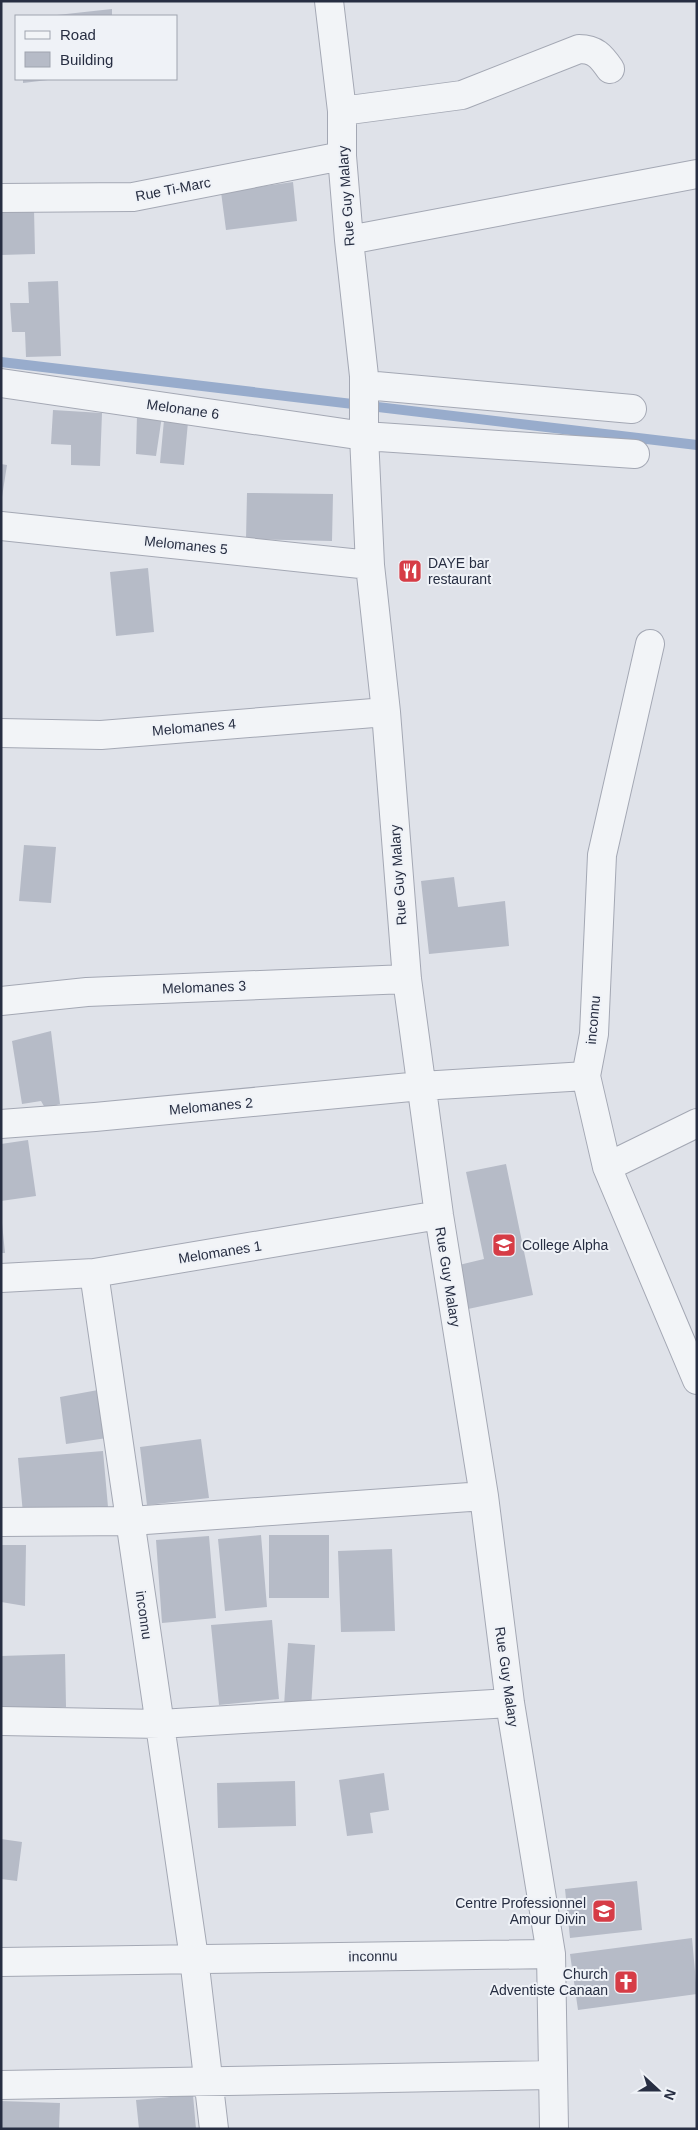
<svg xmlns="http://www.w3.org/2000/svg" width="698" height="2130" font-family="Arial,sans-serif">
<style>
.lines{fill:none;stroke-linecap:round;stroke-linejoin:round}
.stream{stroke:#98accc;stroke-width:10}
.building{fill:#b6bbc7}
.minor-casing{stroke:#a4a8b4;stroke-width:30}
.minor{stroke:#f2f4f7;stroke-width:28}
.labels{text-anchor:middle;stroke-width:4;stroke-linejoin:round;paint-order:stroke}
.street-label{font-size:14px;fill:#272e42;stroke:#eff2f7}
.poi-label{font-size:14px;fill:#272e42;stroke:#eff2f7;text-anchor:start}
</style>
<rect width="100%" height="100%" fill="#dfe2e9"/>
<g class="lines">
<path class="stream" d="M1 362 697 445"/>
</g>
<path class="building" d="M112 9V16H57V15Z
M23 79H48V80L23 83Z
M293 182 297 221 226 230 221 192Z
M1 209H34L35 254 1 255Z
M58 281 61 356 26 357 25 332H12L10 303H29L28 282Z
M53 410 102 413 100 466 71 465V445L51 444Z
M137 415 162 416 156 456 136 454Z
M164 420 188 422 184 465 160 463Z
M1 464 7 465 2 497H1Z
M247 493 333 494 332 541 246 539Z
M148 568 154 632 116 636 110 572Z
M24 845 56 847 51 903 19 901Z
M454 877 458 907 505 901 509 946 429 954 421 881Z
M51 1031 60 1104 45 1108 41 1101 22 1104 12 1041Z
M28 1140 36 1196 1 1201V1144Z
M506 1164 533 1295 468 1309 459 1265 484 1259 466 1172Z
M1 1213 5 1253H1Z
M98 1390 107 1438 66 1444 60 1397Z
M201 1439 209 1498 147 1505 140 1447Z
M103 1451 108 1507 23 1514 18 1458Z
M261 1535 267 1607 225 1611 218 1539Z
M269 1535H329V1598H269Z
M209 1536 216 1618 162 1623 156 1540Z
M1 1545H26L25 1606 1 1602Z
M392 1549 395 1631 341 1632 338 1551Z
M272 1620 279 1699 219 1705 211 1625Z
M288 1643 315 1645 311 1708 284 1706Z
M65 1654 66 1707 1 1708V1656Z
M384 1773 389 1810 370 1813 373 1833 347 1836 339 1780Z
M295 1781 296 1826 218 1828 217 1783Z
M1 1839 22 1842 17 1881 1 1879Z
M637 1881 642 1930 570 1938 565 1889Z
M692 1938 697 1994 578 2010 570 1954Z
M193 2095 196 2129H139L136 2100Z
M1 2101 60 2103 59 2129H1Z"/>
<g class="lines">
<g class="minor-casing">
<path id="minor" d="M329 1 342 111V156L349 240 364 376V436L370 565 386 712 407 979 439 1215 484 1496 510 1703 551 1954 554 2129
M342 111 462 95 579 49C595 49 601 56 610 69
M1 198 133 197 342 156
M349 240 697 174
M1 383 364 436 635 454
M365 385 632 409
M1 526 370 565
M650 644 602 855 594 1034 586 1076 607 1167 697 1380
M1 733 101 735 386 712
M1 1001 87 992 407 979
M1 1124 95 1117 421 1086 586 1076
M607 1167 697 1123
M94 1273 194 1958 214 2129
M1 1278 94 1273 439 1215
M1 1522 131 1521 484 1496
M1 1721 160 1724 510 1703
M1 1962 551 1954
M1 2085 553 2075"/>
</g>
<use href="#minor" class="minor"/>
</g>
<defs>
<g id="restaurant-square" transform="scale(1.25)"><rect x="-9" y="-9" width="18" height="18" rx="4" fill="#d63c46" stroke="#eff2f7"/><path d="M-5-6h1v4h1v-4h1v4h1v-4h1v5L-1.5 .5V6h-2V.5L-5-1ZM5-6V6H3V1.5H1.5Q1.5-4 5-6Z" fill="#fff"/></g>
<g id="school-square" transform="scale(1.25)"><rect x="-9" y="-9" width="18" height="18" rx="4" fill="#d63c46" stroke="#eff2f7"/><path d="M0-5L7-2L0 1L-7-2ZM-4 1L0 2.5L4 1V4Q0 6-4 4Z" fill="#fff"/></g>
<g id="university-square" transform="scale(1.25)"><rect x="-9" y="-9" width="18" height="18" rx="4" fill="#d63c46" stroke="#eff2f7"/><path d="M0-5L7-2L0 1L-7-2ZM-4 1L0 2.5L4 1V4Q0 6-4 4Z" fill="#fff"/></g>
<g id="church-square" transform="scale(1.25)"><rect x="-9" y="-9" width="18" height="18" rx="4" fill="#d63c46" stroke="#eff2f7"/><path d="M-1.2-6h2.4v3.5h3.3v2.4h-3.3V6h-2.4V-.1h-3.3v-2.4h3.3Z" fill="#fff"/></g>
</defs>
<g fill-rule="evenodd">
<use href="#restaurant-square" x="410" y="571"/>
<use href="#school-square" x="504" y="1245"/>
<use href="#university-square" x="604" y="1911"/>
<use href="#church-square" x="626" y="1982"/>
</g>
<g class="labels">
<g class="street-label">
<text transform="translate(173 189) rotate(-11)" y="5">Rue Ti-Marc</text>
<text transform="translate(346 196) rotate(-94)" y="5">Rue Guy Malary</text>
<text transform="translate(183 409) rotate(8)" y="5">Melonane 6</text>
<text transform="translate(186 545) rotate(6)" y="5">Melomanes 5</text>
<text transform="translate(194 727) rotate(-5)" y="5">Melomanes 4</text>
<text transform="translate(398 875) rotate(-94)" y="5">Rue Guy Malary</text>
<text transform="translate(204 987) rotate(-2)" y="5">Melomanes 3</text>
<text transform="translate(593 1020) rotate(-85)" y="5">inconnu</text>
<text transform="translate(211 1106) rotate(-5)" y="5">Melomanes 2</text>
<text transform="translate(220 1252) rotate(-9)" y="5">Melomanes 1</text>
<text transform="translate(448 1277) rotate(81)" y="5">Rue Guy Malary</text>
<text transform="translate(144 1615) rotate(82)" y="5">inconnu</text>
<text transform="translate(507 1677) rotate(82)" y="5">Rue Guy Malary</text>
<text transform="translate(373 1956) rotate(-1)" y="5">inconnu</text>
</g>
<g class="poi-label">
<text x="428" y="568">DAYE bar<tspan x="428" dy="16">restaurant</tspan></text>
<text x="522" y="1250">College Alpha</text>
<text x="586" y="1908" text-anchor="end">Centre Professionnel<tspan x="586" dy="16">Amour Divin</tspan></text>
<text x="608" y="1979" text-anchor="end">Church<tspan x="608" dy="16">Adventiste Canaan</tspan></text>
</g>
</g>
<rect width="698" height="2130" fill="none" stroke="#272e42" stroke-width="5"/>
<rect x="15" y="15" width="162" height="65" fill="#eff2f7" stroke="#9fa4af"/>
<rect x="25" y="31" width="25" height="8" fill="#f2f4f7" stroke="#9fa4af"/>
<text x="60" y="40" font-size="15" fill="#272e42">Road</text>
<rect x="25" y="52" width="25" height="15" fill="#b6bbc7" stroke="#9fa4af"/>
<text x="60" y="65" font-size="15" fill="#272e42">Building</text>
<g transform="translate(658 2090) rotate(111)" stroke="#eff2f7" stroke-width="4" paint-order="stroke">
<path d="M0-4L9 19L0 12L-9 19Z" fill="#272e42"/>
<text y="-8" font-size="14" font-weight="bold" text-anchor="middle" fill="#272e42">N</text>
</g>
</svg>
